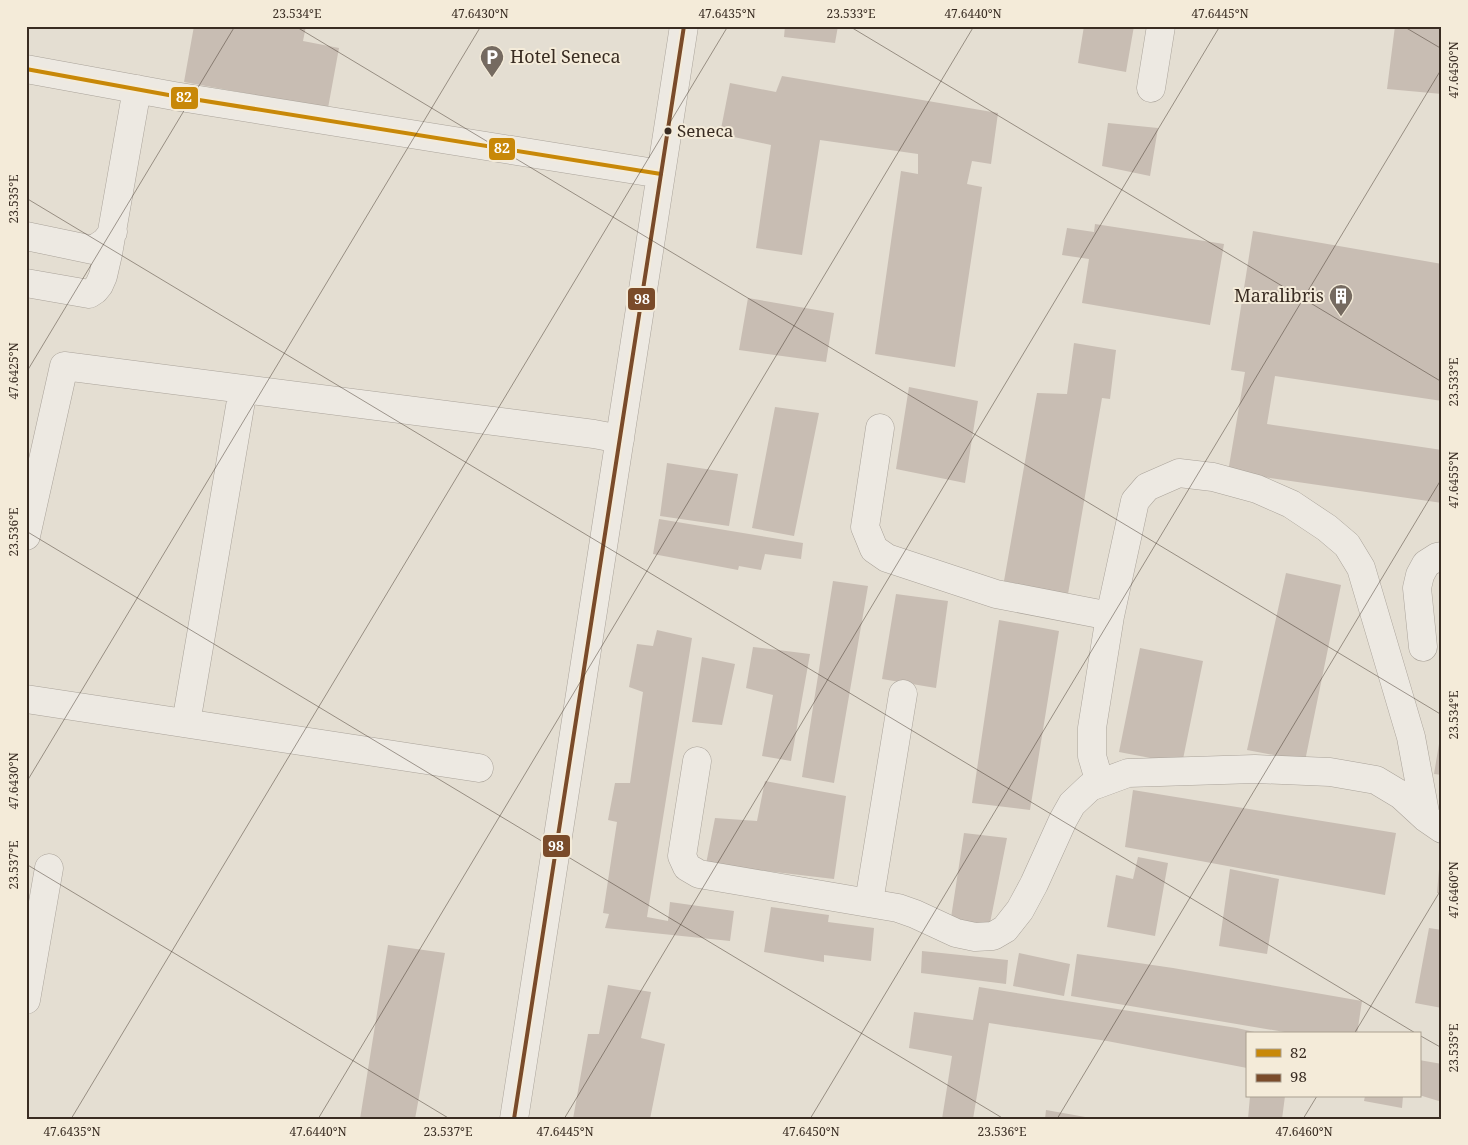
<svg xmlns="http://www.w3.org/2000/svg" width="1468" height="1145" font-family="'Noto Serif',serif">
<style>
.building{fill:#c8bdb3}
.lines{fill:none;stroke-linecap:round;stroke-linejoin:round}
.minor-casing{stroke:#aaa39a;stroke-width:29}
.minor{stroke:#ede9e2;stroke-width:28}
.bus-1-casing{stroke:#f4ebd9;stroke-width:8}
.bus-2-casing{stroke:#f4ebd9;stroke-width:8}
.bus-1{stroke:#c88808;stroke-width:4}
.bus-2{stroke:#7a4b2a;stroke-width:4}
.ticks{fill:none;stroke:#392c22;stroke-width:1;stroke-opacity:0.45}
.bus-dot{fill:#392c22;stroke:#f4ebd9;stroke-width:2}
.labels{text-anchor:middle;stroke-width:4;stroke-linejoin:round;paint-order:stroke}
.bus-label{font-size:17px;fill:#392c22;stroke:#f4ebd9;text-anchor:start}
.poi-label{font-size:18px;fill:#392c22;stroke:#f4ebd9;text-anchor:start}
.line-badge{stroke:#f4ebd9;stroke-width:2}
.badge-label{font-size:14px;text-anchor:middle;font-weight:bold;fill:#fff}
.neatline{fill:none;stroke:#392c22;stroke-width:2}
.ticks-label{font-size:12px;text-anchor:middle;fill:#392c22}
</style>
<rect width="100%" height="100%" fill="#e4ded2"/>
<path class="building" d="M194 26H306L303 41 339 48 328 108 184 82Z
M785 26H838L835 43 784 37Z
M1084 26H1134L1126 72 1078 63Z
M1395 26H1442V94L1387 89Z
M782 76 998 113 991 164 972 161 967 184 982 187 955 367 875 354 901 171 918 174V154L820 140 802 255 756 248 771 145 720 134 730 83 776 92Z
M1108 123 1158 128 1150 176 1102 166Z
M1095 224 1224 244 1210 325 1082 303 1089 259 1062 255 1067 228 1094 232Z
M1253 231 1442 264V401L1275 376 1267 424 1442 450V503L1228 472 1245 372 1231 370Z
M748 298 834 313 826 362 739 350Z
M1074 343 1116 350 1110 399 1102 398 1068 594 1004 581 1037 393 1067 394Z
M909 387 978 401 965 483 896 469Z
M775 407 819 413 794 536 752 528Z
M667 463 738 474 729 526 660 516Z
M659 519 803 543 801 559 765 554 761 570 739 566 738 570 653 554Z
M1286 573 1341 585 1305 761 1247 750Z
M833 581 868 586 834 783 802 777Z
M896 594 948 601 936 688 882 679Z
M999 620 1059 631 1030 810 972 803Z
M657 630 692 638 647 917 668 921 670 902 734 911 730 941 605 928 609 914 603 913 617 822 608 820 615 783H630L643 692 629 687 637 644 653 646Z
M753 647 810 654 791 761 762 756 773 695 746 688Z
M1140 648 1203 661 1182 764 1119 752Z
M702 657 735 664 722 725 692 722Z
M1441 732H1442V775L1434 774Z
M765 781 846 796 834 879 706 864 715 818 757 821Z
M1133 790 1396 833 1385 895 1125 847Z
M964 833 1007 838 989 928 950 924Z
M1138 857 1168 863 1155 936 1107 927 1116 875 1133 879Z
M1440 857H1442V893H1437Z
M1230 869 1279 879 1267 954 1219 946Z
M771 907 829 915 828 922 874 928 871 961 824 955V962L764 952Z
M1429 928 1442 930V1008L1415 1003Z
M388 945 445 953 415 1119H360Z
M922 951 1008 960 1006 984 921 973Z
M1019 953 1070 964 1064 996 1013 986Z
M1077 954 1173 968 1362 1001 1357 1034H1296L1071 996Z
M608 985 651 992 641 1038 665 1044 650 1119H573L588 1034H599Z
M979 987 1237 1028 1263 1034H1247V1068L1107 1041 989 1023 973 1119H942L952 1056 909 1048 914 1012 973 1020Z
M1419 1060 1442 1064V1102L1419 1095Z
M1250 1096H1285L1282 1119H1248Z
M1365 1096H1403L1402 1108 1364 1101Z
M1046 1110 1091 1118V1119H1045Z"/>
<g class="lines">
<g class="minor-casing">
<path id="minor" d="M26 69 174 96 661 174
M1151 88 1161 26
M26 236 93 250 105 242 113 232
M26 283 89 294 95 290 99 285 103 276 108 254 137 89
M880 428 865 527 874 549 887 558 996 594 1110 616
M26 536 64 366 594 434 620 439
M1423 647 1417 588 1420 575 1426 564 1437 557 1442 556
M26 699 479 768
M186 723 243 389
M697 761 682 856 687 867 699 874 898 908 915 914 956 933 975 937 993 936 1005 929 1020 910 1034 884 1063 820 1072 804 1090 787 1128 773 1255 769 1330 772 1376 780 1401 795 1426 818 1442 829
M1100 783 1092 756V728L1110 616 1135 501 1147 487 1179 473 1213 477 1257 489 1291 504 1327 528 1347 545 1361 568 1411 737 1426 818
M869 902 903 694
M26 1000 49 868
M514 1119 684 26"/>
</g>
<use href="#minor" class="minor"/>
<g class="bus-1-casing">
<path id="bus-1" d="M26 69 174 96 661 174"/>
</g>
<g class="bus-2-casing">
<path id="bus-2" d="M514 1119 684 26"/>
</g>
<use href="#bus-1" class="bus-1"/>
<use href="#bus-2" class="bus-2"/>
</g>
<path class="ticks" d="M295 26 1442 715M849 26 1442 382M1403 26 1442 49M26 198 1417 1034M26 373 235 26M26 531 1004 1119M26 783 481 26M26 864 450 1119M1354 1034 1442 888M1419 1035 1442 1048M71 1119 728 26M318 1119 974 26M564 1119 1220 26M810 1119 1442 68M1057 1119 1442 478M1303 1119 1317 1096"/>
<defs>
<g id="parking-pin" transform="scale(1.25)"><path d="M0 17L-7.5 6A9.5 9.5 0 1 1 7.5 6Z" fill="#756a60" stroke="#f4ebd9"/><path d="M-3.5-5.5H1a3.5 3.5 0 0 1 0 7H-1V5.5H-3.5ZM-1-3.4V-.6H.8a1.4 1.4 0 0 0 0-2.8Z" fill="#fff"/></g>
<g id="building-pin" transform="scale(1.25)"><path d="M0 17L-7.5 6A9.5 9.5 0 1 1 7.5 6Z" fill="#756a60" stroke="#f4ebd9"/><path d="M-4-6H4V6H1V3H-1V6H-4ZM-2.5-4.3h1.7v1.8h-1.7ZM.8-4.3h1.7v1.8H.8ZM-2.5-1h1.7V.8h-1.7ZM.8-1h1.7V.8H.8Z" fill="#fff"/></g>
</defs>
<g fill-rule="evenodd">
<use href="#parking-pin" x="492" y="57"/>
<use href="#building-pin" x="1341" y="296"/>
</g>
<circle class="bus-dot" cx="668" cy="131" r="4.5"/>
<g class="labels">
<g class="bus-label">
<text x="677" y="137">Seneca</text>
</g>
<g class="poi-label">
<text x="510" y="63">Hotel Seneca</text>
<text x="1324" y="302" text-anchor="end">Maralibris</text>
</g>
</g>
<g class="line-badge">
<rect x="170" y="86" width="29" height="24" rx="5" fill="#c88808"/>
<rect x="488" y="137" width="28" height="24" rx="5" fill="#c88808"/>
<rect x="627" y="287" width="29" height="24" rx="5" fill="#7a4b2a"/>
<rect x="542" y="834" width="29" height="24" rx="5" fill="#7a4b2a"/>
</g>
<g class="badge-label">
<text x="184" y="102">82</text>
<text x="502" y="153">82</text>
<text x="642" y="304">98</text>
<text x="556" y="851">98</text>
</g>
<rect width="1468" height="1145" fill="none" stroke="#f4ebd9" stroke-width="55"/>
<rect x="1246" y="1032" width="175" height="65" fill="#f4ebd9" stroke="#a99f90"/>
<rect x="1256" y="1049" width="25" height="8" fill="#c88808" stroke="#a99f90"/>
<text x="1290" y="1058" font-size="15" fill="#392c22">82</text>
<rect x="1256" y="1074" width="25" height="8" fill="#7a4b2a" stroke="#a99f90"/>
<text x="1290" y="1082" font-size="15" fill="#392c22">98</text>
<rect x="28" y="28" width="1412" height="1090" class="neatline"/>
<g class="ticks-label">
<text x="297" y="18">23.534°E</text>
<text x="480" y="18">47.6430°N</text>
<text x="727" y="18">47.6435°N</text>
<text x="851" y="18">23.533°E</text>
<text x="973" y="18">47.6440°N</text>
<text x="1220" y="18">47.6445°N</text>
<text transform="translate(1454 70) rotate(-90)" y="4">47.6450°N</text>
<text transform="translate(14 199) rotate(-90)" y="4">23.535°E</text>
<text transform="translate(14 371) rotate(-90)" y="4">47.6425°N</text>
<text transform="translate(1454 382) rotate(-90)" y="4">23.533°E</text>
<text transform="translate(1454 480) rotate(-90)" y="4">47.6455°N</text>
<text transform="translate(14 532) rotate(-90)" y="4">23.536°E</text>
<text transform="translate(1454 715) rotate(-90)" y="4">23.534°E</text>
<text transform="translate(14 781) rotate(-90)" y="4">47.6430°N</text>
<text transform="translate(14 865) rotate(-90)" y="4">23.537°E</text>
<text transform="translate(1454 890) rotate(-90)" y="4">47.6460°N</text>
<text transform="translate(1454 1048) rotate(-90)" y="4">23.535°E</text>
<text x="72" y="1136">47.6435°N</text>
<text x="318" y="1136">47.6440°N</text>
<text x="448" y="1136">23.537°E</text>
<text x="565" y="1136">47.6445°N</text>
<text x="811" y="1136">47.6450°N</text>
<text x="1002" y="1136">23.536°E</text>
<text x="1304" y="1136">47.6460°N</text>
</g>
</svg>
